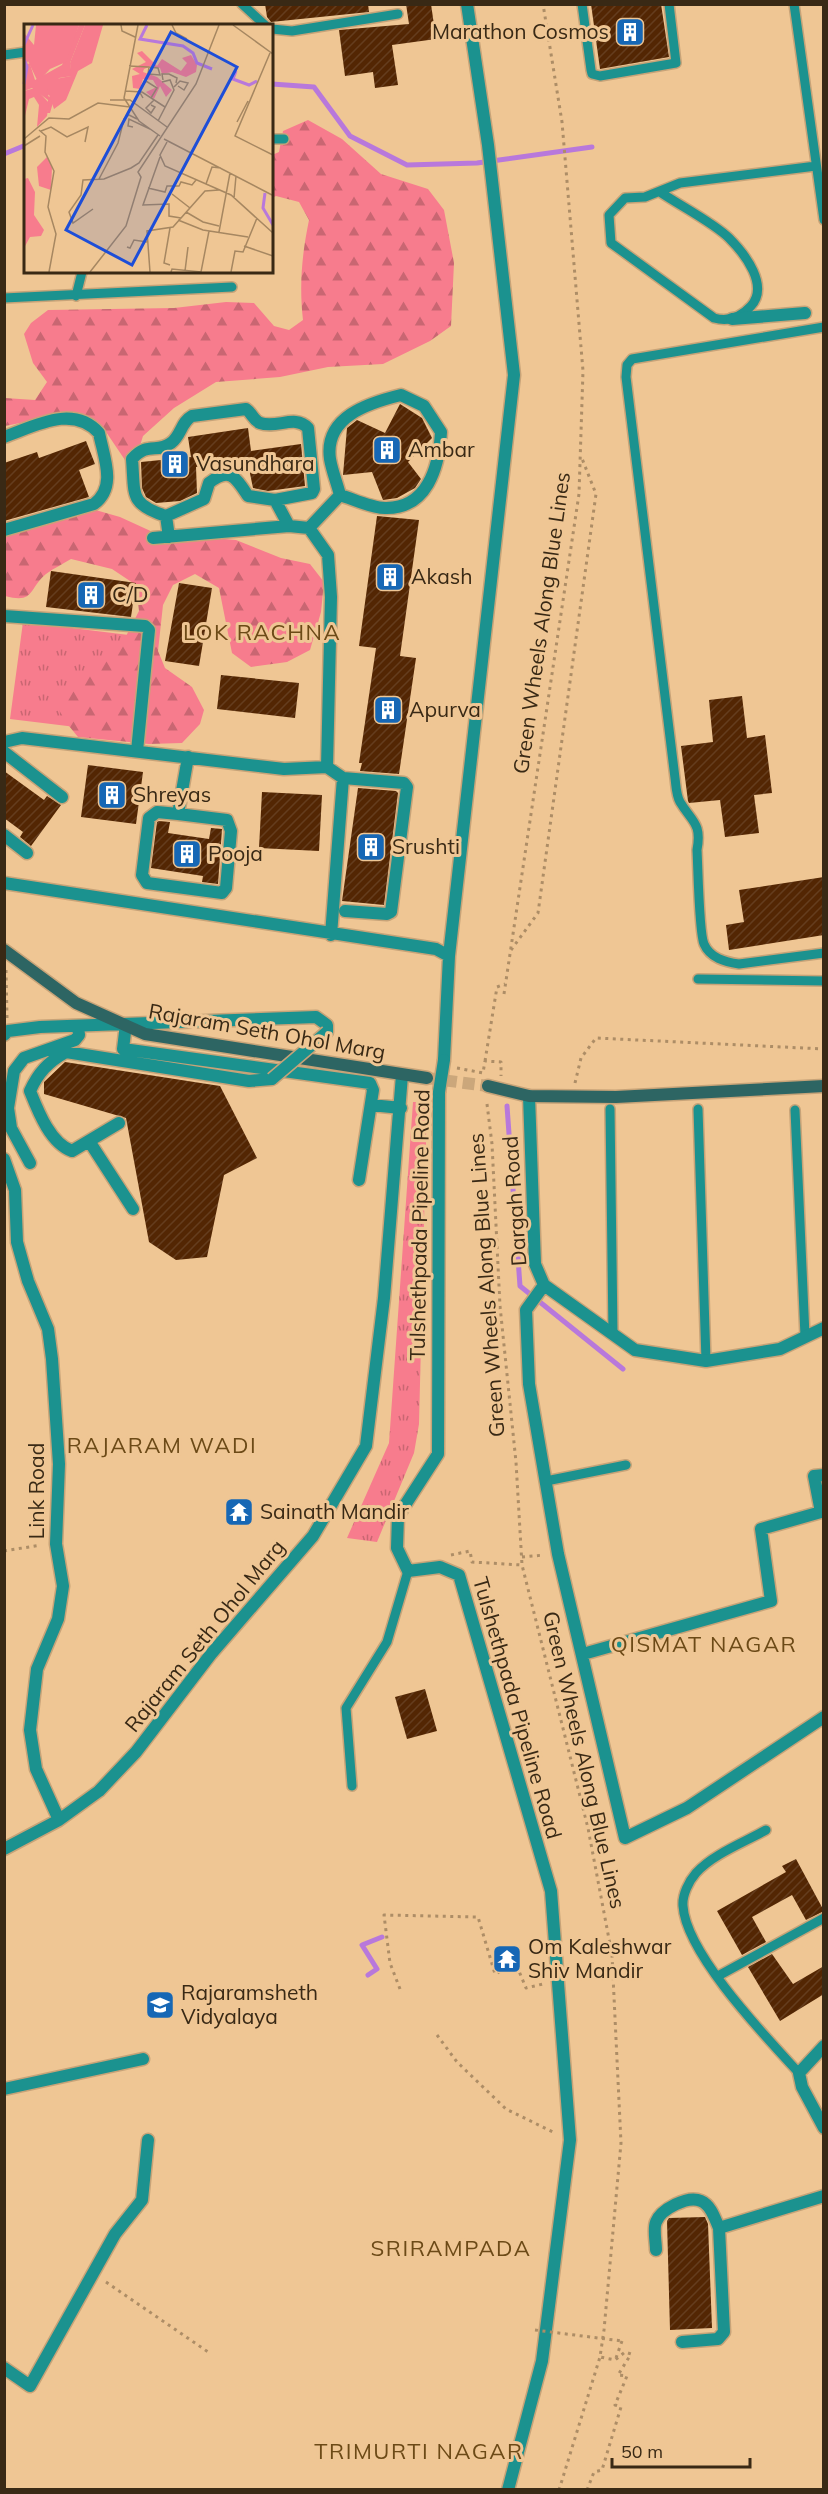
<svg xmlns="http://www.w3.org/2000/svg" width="828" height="2494" font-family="Mulish,sans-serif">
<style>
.grass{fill:url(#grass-tufts)}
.forest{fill:url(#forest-firs)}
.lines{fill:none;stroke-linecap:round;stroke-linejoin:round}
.stream{stroke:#b878db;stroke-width:5}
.building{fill:url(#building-hatch)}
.secondary-tunnel{stroke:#cba77b;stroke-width:12;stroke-dasharray:12 6;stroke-linecap:butt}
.lane-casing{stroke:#c7a378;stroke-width:12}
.street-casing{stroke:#c7a378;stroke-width:15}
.secondary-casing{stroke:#c7a378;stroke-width:15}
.path{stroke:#ad8d66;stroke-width:3;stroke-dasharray:3 4.5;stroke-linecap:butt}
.lane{stroke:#1b928f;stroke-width:9}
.street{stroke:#1b928f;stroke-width:12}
.secondary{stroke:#2d6563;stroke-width:12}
.street-bridge-casing{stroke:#c7a378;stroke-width:15;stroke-linecap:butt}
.path-bridge{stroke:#ad8d66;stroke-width:3;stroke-dasharray:3 4.5;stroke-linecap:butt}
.street-bridge{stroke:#1b928f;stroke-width:12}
.labels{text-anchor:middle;stroke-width:6;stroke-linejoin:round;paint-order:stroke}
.poi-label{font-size:21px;fill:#392915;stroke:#efc694;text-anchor:start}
.street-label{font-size:21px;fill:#392915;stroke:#efc694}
.neighbourhood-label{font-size:22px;letter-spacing:1.5px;fill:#6c4a17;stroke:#efc694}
.inset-river{fill:none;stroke:#b878db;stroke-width:3}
.inset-road{fill:none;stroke:#a68761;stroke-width:1.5}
.view{fill:#1d4ed8;fill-opacity:0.15;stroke:#1d4ed8;stroke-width:3}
.inset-edge{fill:none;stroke:#392915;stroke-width:3}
</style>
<defs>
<pattern id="grass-tufts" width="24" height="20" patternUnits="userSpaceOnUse" patternTransform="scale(1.5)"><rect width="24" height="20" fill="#f77c8d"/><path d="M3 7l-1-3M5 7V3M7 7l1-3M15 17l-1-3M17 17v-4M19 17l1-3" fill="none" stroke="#c96672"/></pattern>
<pattern id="forest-firs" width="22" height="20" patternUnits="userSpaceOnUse" patternTransform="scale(1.5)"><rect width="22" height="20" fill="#f77c8d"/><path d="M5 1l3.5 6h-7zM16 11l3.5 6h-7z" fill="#c96672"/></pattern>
<pattern id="building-hatch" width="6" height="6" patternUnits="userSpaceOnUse" patternTransform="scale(1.5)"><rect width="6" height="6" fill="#532603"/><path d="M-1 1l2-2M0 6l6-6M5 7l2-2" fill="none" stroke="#643d1e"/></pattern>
</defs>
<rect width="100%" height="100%" fill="#efc694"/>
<path class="grass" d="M23 622 145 637 133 734 10 719Z
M413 1102H427L419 1424 414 1453 377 1542 347 1538 389 1443Z"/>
<path class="forest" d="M308 120 342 139 381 174 428 189 444 210 454 263 451 326 430 341 383 364 328 367 280 377 216 382 174 408 143 436 138 452 125 460 102 426 71 413 5 426V398L35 400 47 382 33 363 24 334 31 323 48 310 174 308 226 302 254 303 274 326 289 330 303 320C299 285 302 254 309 220L299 202 276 196 272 198V155L279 152 283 131Z
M92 509 120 517 155 533 236 540 281 558 310 564 324 582 321 612 310 650 287 662 251 667 232 653 219 588 195 574 173 585 163 605 158 651 165 668 192 687 204 710 200 724 182 743 149 744 78 737 60 715 59 697 124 640 139 611 136 585 112 569 71 559C63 564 54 568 46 574 28 589 35 604 5 596L4 534Z"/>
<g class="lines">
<path class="stream" d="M272 84 314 87 350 136 407 165 477 163 592 147
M4 154 26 145
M507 1106 520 1286 623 1369
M368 1975 377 1969 362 1945 382 1937"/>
</g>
<path class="building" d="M265 4H368L369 12 271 22 267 17Z
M406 4H431L436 39 392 45 398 85 375 88 373 72 345 76 339 30 409 24Z
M591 4H661L669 57 600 69Z
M400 404 422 418 432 438 408 462 421 479 415 488 397 498 383 500 372 472 343 475 347 428 357 420 385 433Z
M248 428 251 451 301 444 305 486 268 491 253 488 247 459 196 467 197 493 180 501 156 503 146 497 142 488 141 462 191 457 188 437Z
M86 441 95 464 79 470 89 497 4 521V463L37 452 39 458Z
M377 516 419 520 400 656 416 658 399 774 360 771 362 763H359L376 648 359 646Z
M51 571 136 583 131 617 46 607Z
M179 583 212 588 199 666 165 661Z
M221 675 299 683 295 718 217 709Z
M742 696 747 738 765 735 772 793 754 795 759 833 725 837 720 800 689 803 688 801 681 746 713 742 709 700Z
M88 765 143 772 136 824 81 817Z
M4 771 44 800 47 796 61 805 31 846 20 837 23 832 4 818Z
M358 788 396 791 398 793 384 905 342 901Z
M262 792 322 795 319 851 259 848Z
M159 821 170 822 168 833 209 839 211 828 222 829 218 884 202 882 203 876 151 868 157 822Z
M824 877V935L729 950 726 925 744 922 739 890Z
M65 1062 220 1086 257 1158 224 1175 207 1257 176 1260 149 1242 126 1118 44 1094V1082Z
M425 1689 437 1731 407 1739 395 1697Z
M796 1859 824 1911 806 1920 792 1895 752 1917 766 1942 742 1955 717 1911 786 1872 782 1866Z
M772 1954 793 1984 824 1966V1994L780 2021 748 1967Z
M705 2217 708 2224 712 2328 670 2330 667 2221 669 2218Z"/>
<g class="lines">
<path class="secondary-tunnel" d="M427 1078 488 1086"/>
<g class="lane-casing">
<path id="lane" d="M242 4 266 26
M582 4 591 70 592 74 600 76 676 63 669 4
M794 4 824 220
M272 29 292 31 398 14
M4 55 26 52
M272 139H284
M660 192C679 205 714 223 729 238 746 255 769 286 751 306 740 318 728 322 714 318L611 243 609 215 625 198 645 197 680 183 816 166
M76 296 82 272
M4 298 232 287
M824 327 632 359 627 365 626 377 675 778C676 785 676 795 680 802 692 822 702 823 697 850 698 867 699 933 704 944 710 958 725 962 739 964L824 953
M698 979 824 981
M610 1109 613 1333
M698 1109 706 1361
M795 1110 805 1336
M546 1481 626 1465
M352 1786 346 1708 387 1642 408 1571
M766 1830C745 1842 713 1854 696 1873 689 1881 682 1895 683 1906 686 1954 767 2038 799 2073
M718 1976 824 1918"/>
</g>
<g class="street-casing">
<path id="street" d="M732 319 805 313
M4 437C35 426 73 404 99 433 104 458 117 487 94 504L4 530
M166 516C129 504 135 495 132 459 148 441 157 454 171 443 181 436 181 422 192 416L246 409C252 413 253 420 260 423 277 429 295 414 308 428L314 489 312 493 275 500
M309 528 340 495C337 483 332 471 330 459 324 417 368 403 401 395L424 406 441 432C439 468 427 509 385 508 371 508 353 499 340 495
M169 537 166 516 204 499 209 483C230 466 236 478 248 496L275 500 289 526
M153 538 289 526 309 528 328 555 331 597 327 767
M4 616 145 626 149 630 137 751
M4 742 22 738 284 769 327 767 343 778 331 935
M4 752 62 797
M343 778 404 783 407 787 391 912 387 914 345 911
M178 814 227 820 231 831 226 888 222 893 147 883 142 875 149 818 157 812 178 814 188 757
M4 835 27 853
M4 883 436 949 449 956
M126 1024 123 1049 370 1083 373 1090 359 1180
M4 1035 8 1031 40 1027 316 1017 327 1025V1032
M444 1060 449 956 514 375 488 145 467 4
M439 1092 438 1454 398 1516 397 1548 408 1571 440 1567 459 1575 551 1891 570 2140 542 2361 508 2490
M529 1096 535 1264 544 1285 635 1350 706 1361 780 1349 824 1328
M371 1105 401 1108
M119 1123 72 1151C50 1143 38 1111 30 1091 38 1073 48 1062 66 1052L249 1081 272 1079
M89 1141 133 1209
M4 1159 15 1190 17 1242 28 1281 48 1329 52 1359 59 1464 56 1544 63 1586 58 1619 37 1669 30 1730 36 1769 59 1820
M30 1163 11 1128 8 1108 14 1071 24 1058 75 1040 79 1035 78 1026
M544 1285 526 1310 529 1384 558 1554 625 1838 687 1808 824 1717
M583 1654 771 1601 761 1529 821 1512 814 1476 824 1475
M4 1849 59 1820 99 1791 136 1752 211 1654 313 1536 366 1446 384 1298 402 1075
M824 2046 799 2073 802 2087 824 2128
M4 2089 143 2059
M656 2250C656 2242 653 2229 656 2222 661 2209 688 2195 701 2201 711 2205 715 2219 719 2228
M682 2342 718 2339 724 2332 719 2228 824 2196
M4 2368 30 2386 115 2234 142 2200 148 2140"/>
</g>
<g class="secondary-casing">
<path id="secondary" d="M4 950 76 1003 145 1034 427 1078
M488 1086 529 1096 616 1097 824 1086"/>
</g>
<path class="path" d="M511 950 538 913 596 494 581 456
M6 970 7 1018
M504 994 579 494 583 371 562 122 543 4
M485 1061 497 987 505 984
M457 1068 483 1073 485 1061 501 1062V1076
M575 1083 581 1058 596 1038 824 1049
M487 1104 492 1144 500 1306 516 1462 522 1565 588 1828 612 1955 621 2143 604 2330 600 2357 559 2490
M4 1551 41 1545
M451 1555 470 1551 472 1562 522 1565
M522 1557 544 1555
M400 1989 390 1963 384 1915 478 1917 495 1974 516 1964 526 1988 543 1984
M437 2035 457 2062 506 2109 555 2133
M106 2282 211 2354
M616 2358 622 2341
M587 2490 594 2472 602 2470 621 2407 615 2405 627 2376 618 2375 631 2354 625 2352 615 2360 600 2357"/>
<use href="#lane" class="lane"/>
<use href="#street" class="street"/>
<use href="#secondary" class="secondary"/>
<g class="street-bridge-casing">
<path id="street-bridge" d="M272 1079 327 1032
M439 1092 444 1060"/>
</g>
<path class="path-bridge" d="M535 2330 622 2341"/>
<use href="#street-bridge" class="street-bridge"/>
</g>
<defs>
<g id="building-square" transform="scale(1.5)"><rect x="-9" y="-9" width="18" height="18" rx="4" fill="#1667b5" stroke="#efc694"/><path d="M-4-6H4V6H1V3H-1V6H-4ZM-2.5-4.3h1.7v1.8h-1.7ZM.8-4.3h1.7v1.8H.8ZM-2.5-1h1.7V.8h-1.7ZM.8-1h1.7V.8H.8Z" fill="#fff"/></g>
<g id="temple-square" transform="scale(1.5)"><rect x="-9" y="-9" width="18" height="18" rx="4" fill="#1667b5" stroke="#efc694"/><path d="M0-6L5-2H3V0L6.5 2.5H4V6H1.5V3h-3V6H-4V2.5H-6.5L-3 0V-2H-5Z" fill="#fff"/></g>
<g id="school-square" transform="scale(1.5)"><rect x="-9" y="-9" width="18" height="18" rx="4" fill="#1667b5" stroke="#efc694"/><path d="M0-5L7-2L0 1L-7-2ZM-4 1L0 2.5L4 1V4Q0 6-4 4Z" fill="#fff"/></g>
</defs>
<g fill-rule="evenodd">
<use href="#building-square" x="630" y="32"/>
<use href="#building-square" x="387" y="450"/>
<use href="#building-square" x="175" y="464"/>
<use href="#building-square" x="390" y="577"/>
<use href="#building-square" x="91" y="595"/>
<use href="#building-square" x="388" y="710"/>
<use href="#building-square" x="112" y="795"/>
<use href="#building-square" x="371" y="847"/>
<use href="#building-square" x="187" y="854"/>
<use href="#temple-square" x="239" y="1512"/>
<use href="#temple-square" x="507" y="1959"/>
<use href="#school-square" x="160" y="2005"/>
</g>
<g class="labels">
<g class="poi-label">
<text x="609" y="39" text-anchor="end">Marathon Cosmos</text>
<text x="408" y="457">Ambar</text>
<text x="196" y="471">Vasundhara</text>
<text x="411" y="584">Akash</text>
<text x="112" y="602">C/D</text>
<text x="409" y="717">Apurva</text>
<text x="133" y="802">Shreyas</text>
<text x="392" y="854">Srushti</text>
<text x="208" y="861">Pooja</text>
<text x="260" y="1519">Sainath Mandir</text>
<text x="528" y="1954">Om Kaleshwar<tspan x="528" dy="24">Shiv Mandir</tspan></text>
<text x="181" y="2000">Rajaramsheth<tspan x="181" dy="24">Vidyalaya</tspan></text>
</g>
<g class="street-label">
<text transform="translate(542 623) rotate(-82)" y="7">Green Wheels Along Blue Lines</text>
<text transform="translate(267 1032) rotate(10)" y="7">Rajaram Seth Ohol Marg</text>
<text transform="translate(515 1201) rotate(-94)" y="7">Dargah Road</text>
<text transform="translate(420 1225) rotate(-89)" y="7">Tulshethpada Pipeline Road</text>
<text transform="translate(487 1285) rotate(-94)" y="7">Green Wheels Along Blue Lines</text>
<text transform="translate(37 1491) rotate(-90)" y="7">Link Road</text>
<text transform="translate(205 1636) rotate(-51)" y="7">Rajaram Seth Ohol Marg</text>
<text transform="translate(517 1708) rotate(74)" y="7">Tulshethpada Pipeline Road</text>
<text transform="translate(584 1760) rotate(77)" y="7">Green Wheels Along Blue Lines</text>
</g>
<g class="neighbourhood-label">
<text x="262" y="640">LOK RACHNA</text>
<text x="162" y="1453">RAJARAM WADI</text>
<text x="704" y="1652">QISMAT NAGAR</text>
<text x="451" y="2256">SRIRAMPADA</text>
<text x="419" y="2459">TRIMURTI NAGAR</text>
</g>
</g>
<g transform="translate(24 24)">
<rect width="249" height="249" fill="#efc694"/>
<path d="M55 1H61L46 39 48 52 35 54 24 72 30 75 26 89H23L24 76 8 64 0 67 1 39 6 40 11 56 38 41Z" fill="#f77c8d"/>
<path d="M12 1H55L42 38 26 45 14 58 4 37 0 47V9L10 21ZM61 1H79L68 39 54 47 42 76 30 85 23 65 32 55 47 52 46 39ZM118 27 133 42 138 35 157 47 163 39 158 34 167 31 173 41 172 48 162 53 148 48 138 50 136 44 127 42 120 45 119 48 133 53 148 66 142 73 136 62 130 75 122 68 133 63 129 56 119 55 116 65 109 64 108 52 116 50 108 45 122 38 113 29ZM11 64 25 79 23 92 13 103 15 81 10 73 5 75 0 96V67ZM4 154 11 168 10 191 20 206 17 212 6 213 0 224V155Z" fill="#f77c8d"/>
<path d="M23 133 28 143 27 166 15 162 13 143Z" fill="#f77c8d"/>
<path class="inset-river" d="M123 1 116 15 159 22 169 29 173 39 188 45M0 21 9 1M0 35 3 43 0 60M212 47 209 55 225 61 233 57M241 169 239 184 249 201"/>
<path class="inset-road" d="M97 1 98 7 111 13M114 1 100 74 115 97 136 112M148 1 152 9 163 15M209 1 249 30M246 29 211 112 249 131M105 42 124 43 134 44 136 51 124 50 125 43M139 56 138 50H145L153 54 152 59M150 63 156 57 164 59 160 66 154 62M101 67 118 68 141 83M119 74 115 67 122 57 133 64 127 74M86 76H106L143 103M127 81 131 83 127 89 122 84 130 76M134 97 150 66 146 56 138 58M213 98 224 77M109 103 104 102 105 95 126 105M15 106 22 112 21 128 30 147 24 183 32 210 25 248M17 107 27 103 43 113 64 103 61 118M0 115 25 94 45 95 74 79 106 83M140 115 248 171M143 118 136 131 141 142 207 171 249 209M0 122 16 112M136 133 119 181 145 180V192L157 194M75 155 94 119 100 95 105 91 113 95M182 160 188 143 197 144M124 164 141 168 143 162H155L157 158 168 161 172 156M148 170 166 184M210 174 212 152M69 185 49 199 45 188 57 171 59 156 80 155 107 144 115 139 134 111M162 188 179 198 195 202M154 196 179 206 224 213M195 208 206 149M220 222 249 232M103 223 106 224 110 216 123 218M146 241 140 239 146 204M161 247 164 223M66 248 102 202 117 153 114 148 172 60 195 1M126 248 123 207 149 203 181 167 195 166M147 248 148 245 177 248 185 207M207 248 211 227 219 228 233 194"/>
<path class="view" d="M147 8 213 43 108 241 42 206Z"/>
<rect width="249" height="249" class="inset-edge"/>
</g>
<rect width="828" height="2494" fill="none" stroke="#392915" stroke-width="12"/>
<path d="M612 2458v9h138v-9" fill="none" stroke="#392915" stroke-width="3"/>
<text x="621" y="2458" font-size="18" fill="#392915" stroke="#efc694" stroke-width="4.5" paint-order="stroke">50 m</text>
</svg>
